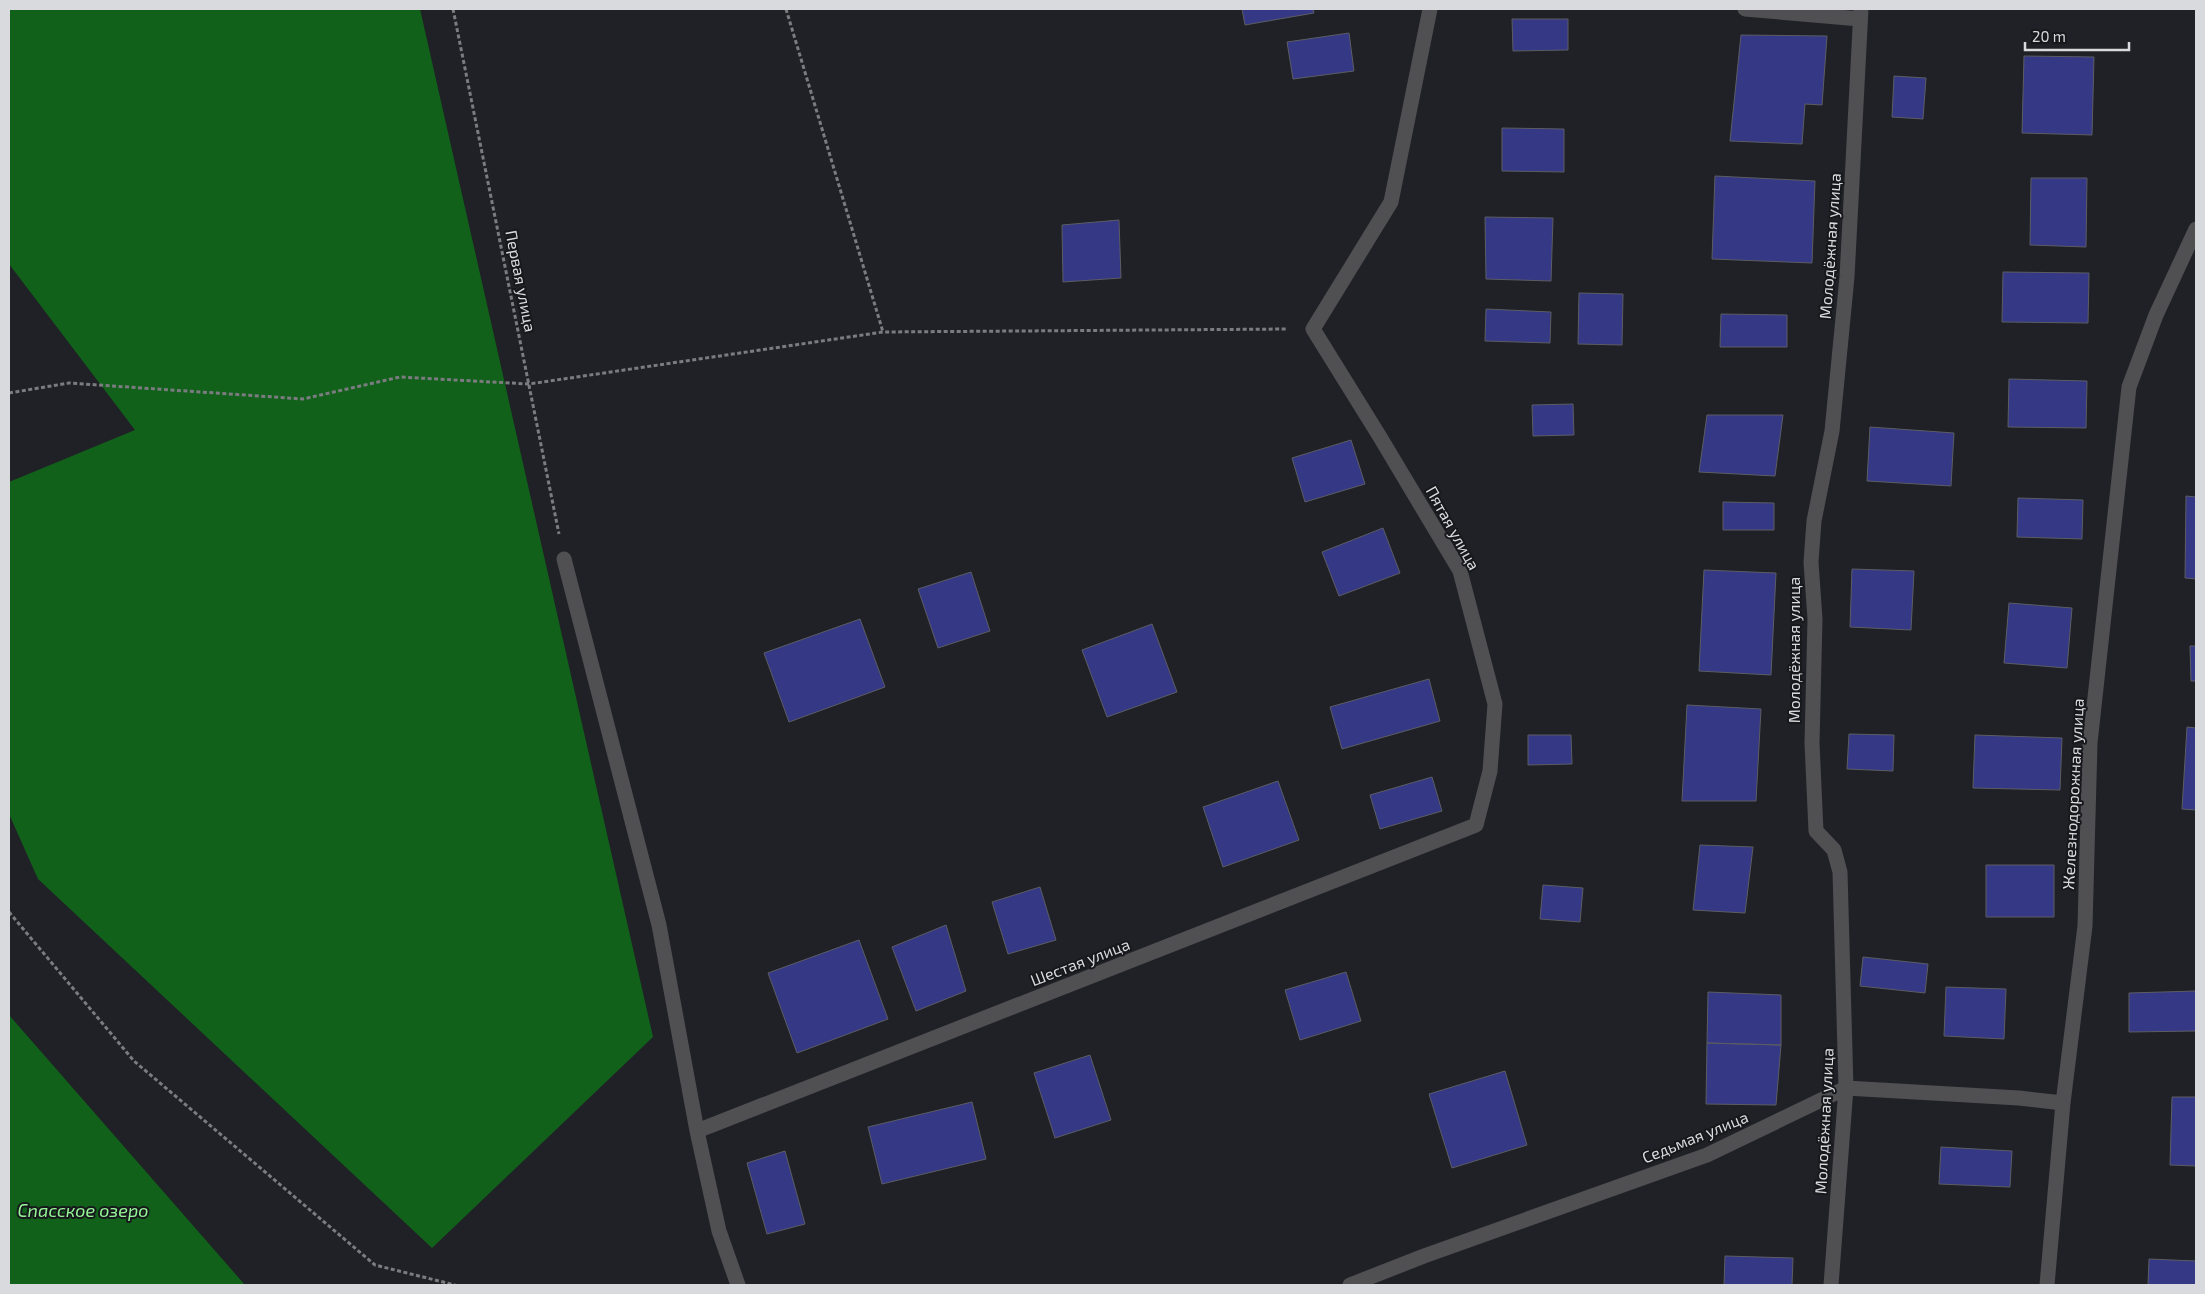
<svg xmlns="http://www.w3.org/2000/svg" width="2205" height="1294" font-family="'Exo 2',sans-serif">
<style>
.forest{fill:#11611b}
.building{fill:#343885;stroke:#5c5d63}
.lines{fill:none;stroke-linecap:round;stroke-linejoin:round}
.path{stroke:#7b7c80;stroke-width:3;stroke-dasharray:4 2.5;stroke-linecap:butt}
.street{stroke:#505053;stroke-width:15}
.labels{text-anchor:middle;stroke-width:4;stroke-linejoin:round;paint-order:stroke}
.street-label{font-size:16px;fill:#d9dadd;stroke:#17181c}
.water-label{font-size:18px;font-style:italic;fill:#96f798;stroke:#17181c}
</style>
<rect width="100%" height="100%" fill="#202126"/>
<path class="forest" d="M9 9H420L653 1037 432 1248 38 879 9 814V482L135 430 9 264Z
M9 1015 245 1285H9Z"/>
<path class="building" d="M1242 9H1313L1314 13 1245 25Z
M1512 19H1568V50L1513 51Z
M1349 33 1354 71 1293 79 1287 42Z
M1741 35 1827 36 1822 105 1805 104 1802 144 1730 141Z
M2024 56 2094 57 2092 135 2022 133Z
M1894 76 1926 78 1923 119 1892 117Z
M1502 128 1564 129V172L1502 171Z
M1715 176 1815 181 1812 263 1712 259Z
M2031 178H2087L2086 247 2030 245Z
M1485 217 1553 218 1551 281 1486 279Z
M1119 220 1121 278 1063 282 1062 225Z
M2003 272 2089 273 2088 323 2002 322Z
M1579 293 1623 294 1622 345 1578 344Z
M1486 309 1551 312 1550 343 1485 341Z
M1721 314 1787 315V347H1720Z
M2009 379 2087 381 2086 428 2008 427Z
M1573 404 1574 435 1533 436 1532 405Z
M1707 415H1783L1775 476 1699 472Z
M1870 427 1954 433 1951 486 1867 481Z
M1351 440 1365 484 1305 502 1292 458Z
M2186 496 2196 497V579L2185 578Z
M2018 498 2083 500 2082 539 2017 537Z
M1723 502 1774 503V530H1723Z
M1383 528 1400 573 1339 596 1322 552Z
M1852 569 1914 571 1911 630 1850 627Z
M1704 570 1776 573 1771 675 1699 671Z
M971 572 990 631 938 648 918 589Z
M2009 603 2072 608 2067 668 2004 663Z
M860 619 885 687 789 722 764 653Z
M1152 624 1177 692 1107 717 1082 650Z
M2190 646H2196V681H2191Z
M1429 679 1440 721 1342 749 1330 707Z
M1687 705 1761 709 1756 801H1682Z
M2187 727 2196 728V810L2182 809Z
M1849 734 1894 735 1893 771 1847 769Z
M1528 735H1571L1572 764 1528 765Z
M1975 735 2062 738 2060 790 1973 788Z
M1432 777 1442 811 1380 829 1370 795Z
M1278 781 1299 840 1223 867 1203 807Z
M1700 845 1753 847 1745 913 1693 910Z
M1986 865H2054V917H1986Z
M1543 885 1583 888 1580 922 1540 919Z
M1040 887 1056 940 1008 954 992 902Z
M946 925 966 991 916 1011 892 947Z
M859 940 888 1019 797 1053 768 973Z
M1863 957 1928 964 1925 993 1860 986Z
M1346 972 1361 1021 1300 1040 1285 990Z
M1946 987 2006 989 2004 1039 1944 1036Z
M2196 991V1031L2129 1032V993Z
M1708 992 1781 995V1045L1707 1043Z
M1707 1043 1781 1045 1776 1105 1706 1104Z
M1090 1055 1111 1120 1055 1138 1034 1073Z
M1505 1071 1527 1145 1452 1168 1429 1094Z
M2172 1097H2196V1166L2170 1165Z
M972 1102 986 1159 882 1184 868 1127Z
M1941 1147 2012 1151 2010 1187 1939 1184Z
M785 1151 805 1224 767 1234 747 1163Z
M1725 1256 1793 1258 1792 1285H1724Z
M2149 1259 2196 1261V1285H2148Z"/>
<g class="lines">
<path class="path" d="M453 9 559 534
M786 9 883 332
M9 393 69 383 303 399 400 377 529 384 883 332 1288 329
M9 912 134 1061 375 1265 455 1285"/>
<path class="street" d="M1745 9 1860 19
M564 559 659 925 697 1131 719 1231 738 1285
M697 1131 1476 825 1490 771 1495 704 1460 571 1380 437 1313 329 1391 202 1430 9
M1350 1285 1424 1256 1707 1155 1846 1088 2019 1098 2063 1103
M1831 1285 1846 1088 1840 872 1834 850 1816 831 1812 743 1815 619 1811 562 1814 521 1832 431 1847 277 1861 9
M2047 1285 2063 1103 2085 926 2090 743 2129 387 2156 315 2196 229"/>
</g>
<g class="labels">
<g class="street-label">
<text transform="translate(1830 246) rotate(-86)" y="6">Молодёжная улица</text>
<text transform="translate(521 281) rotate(79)" y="6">Первая улица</text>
<text transform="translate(1453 528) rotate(61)" y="6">Пятая улица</text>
<text transform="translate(1794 650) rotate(-90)" y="6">Молодёжная улица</text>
<text transform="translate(2073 794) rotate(-87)" y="6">Железнодорожная улица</text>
<text transform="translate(1080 962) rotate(-21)" y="6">Шестая улица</text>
<text transform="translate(1824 1121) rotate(-87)" y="6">Молодёжная улица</text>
<text transform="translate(1695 1137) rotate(-22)" y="6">Седьмая улица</text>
</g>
<g class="water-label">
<text x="83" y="1217">Спасское озеро</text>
</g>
</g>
<rect width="2205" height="1294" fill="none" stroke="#d9dadd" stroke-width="20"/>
<path d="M2025 42v8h104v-8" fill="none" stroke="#d9dadd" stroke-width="2.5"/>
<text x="2032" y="42" font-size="15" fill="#d9dadd" stroke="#17181c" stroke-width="4" paint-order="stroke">20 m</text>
</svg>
